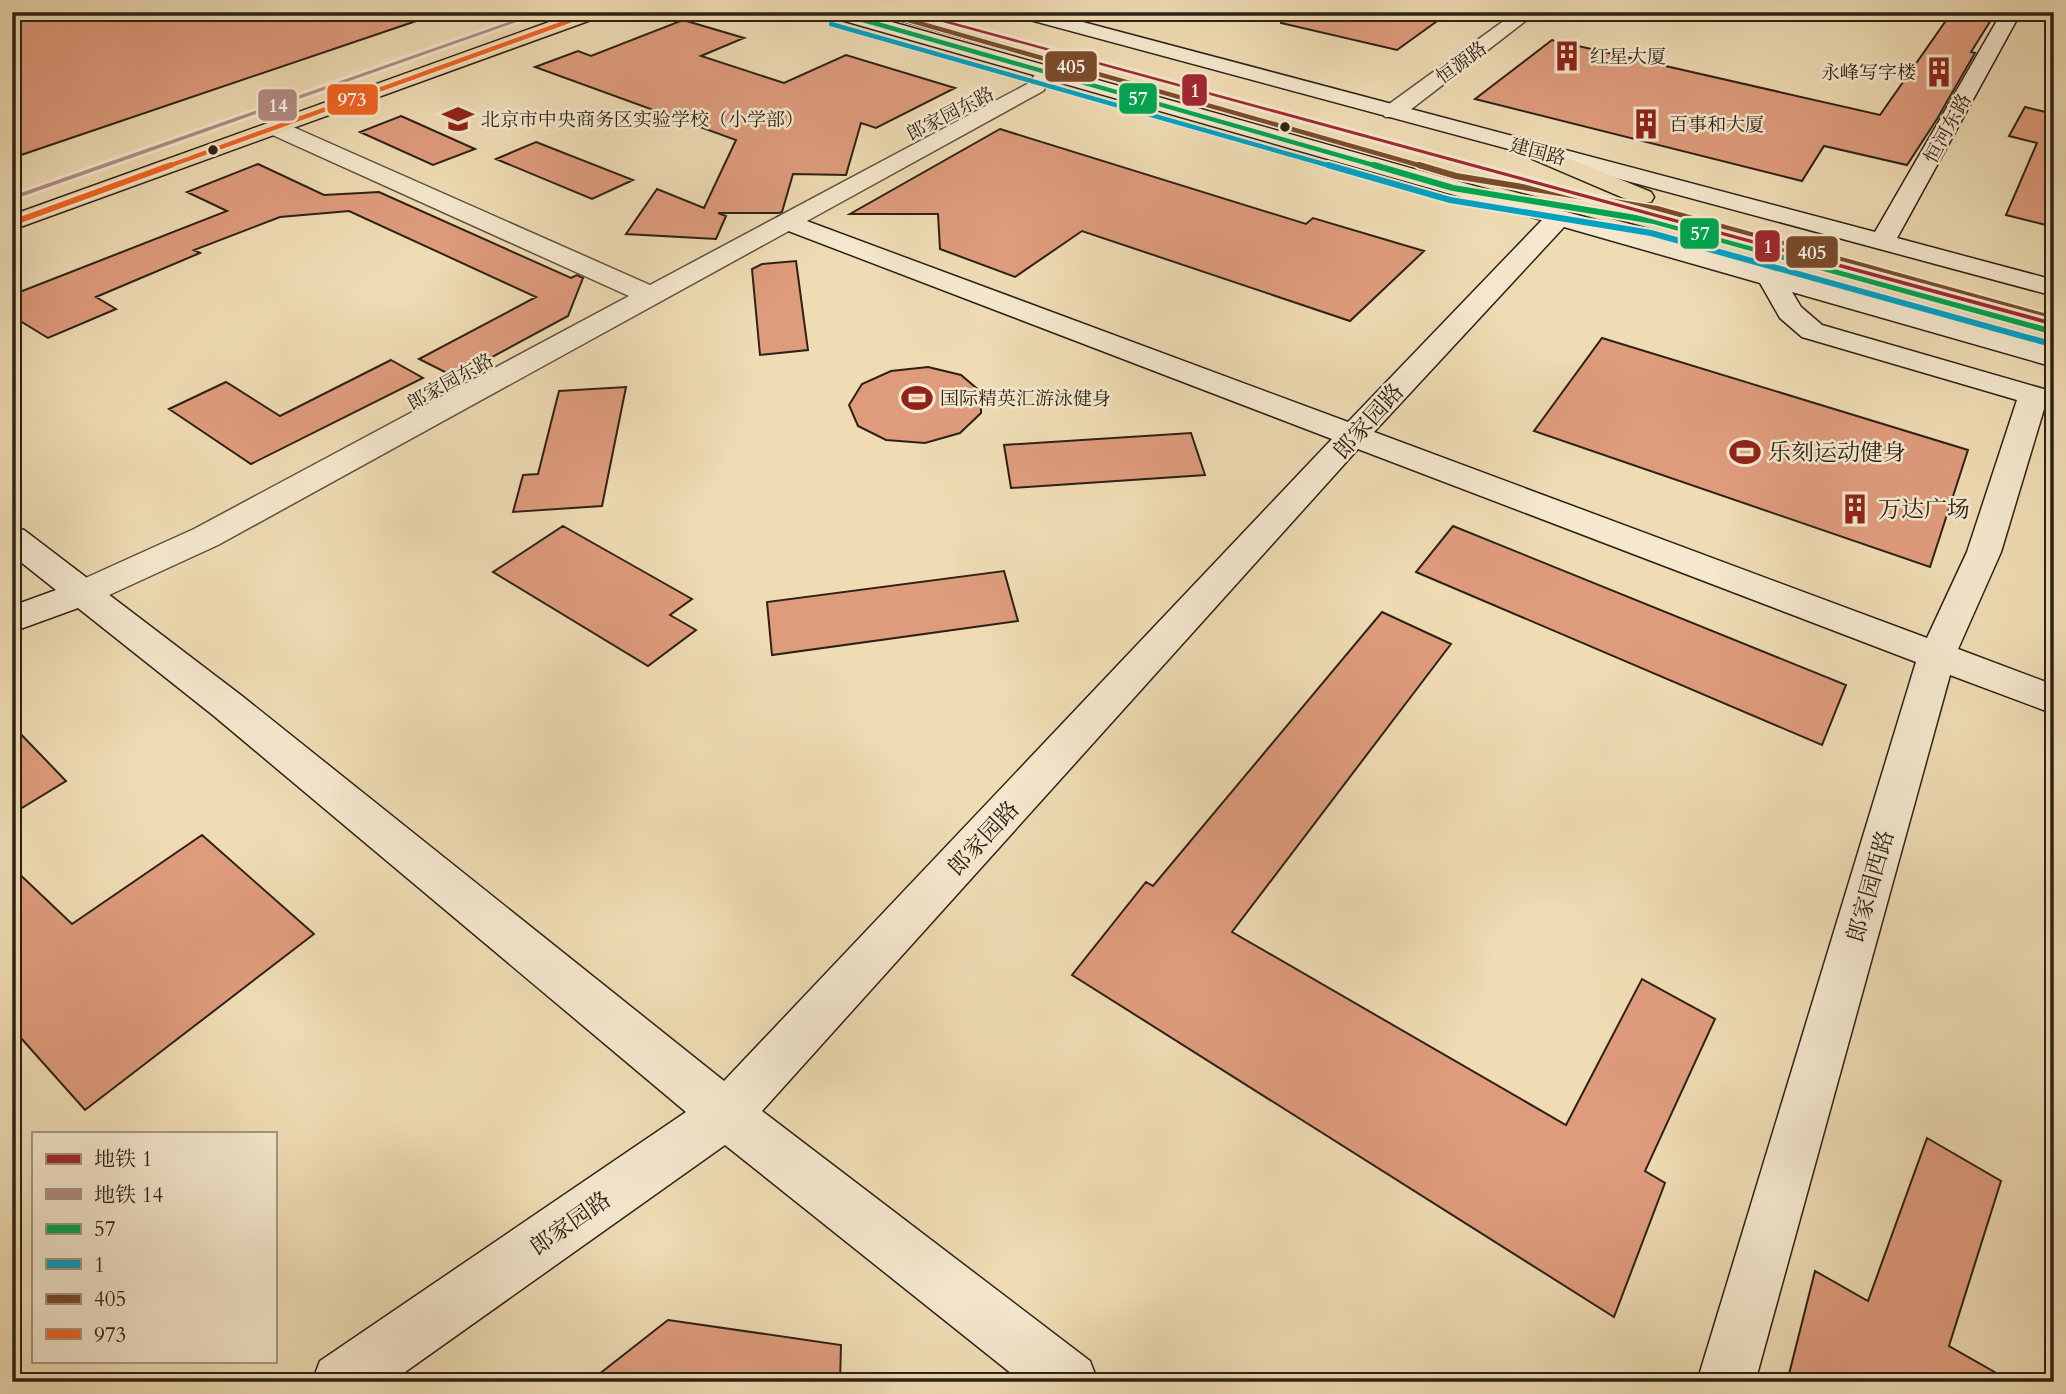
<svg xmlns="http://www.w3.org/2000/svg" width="2066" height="1394" font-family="Cardo,'Noto Serif SC',serif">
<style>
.building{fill:#df9c7d;stroke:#2d2116;stroke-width:2}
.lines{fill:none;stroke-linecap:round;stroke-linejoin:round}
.street-casing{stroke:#5e503e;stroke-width:3}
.secondary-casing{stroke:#2d2116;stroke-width:3}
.primary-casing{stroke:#2d2116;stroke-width:3}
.highway-casing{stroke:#2d2116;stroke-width:3}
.street{fill:#f5e8ce;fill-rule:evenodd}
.secondary{fill:#f5e8ce;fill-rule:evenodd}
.primary{fill:#efdcb4;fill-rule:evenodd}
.highway{fill:#efdcb4;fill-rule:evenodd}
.bus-1-far1-casing{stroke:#f5e8ce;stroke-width:7}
.bus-1-casing{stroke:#f5e8ce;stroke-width:10}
.bus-2-far1-casing{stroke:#f5e8ce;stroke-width:7}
.bus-2-casing{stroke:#f5e8ce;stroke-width:10}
.bus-3-far1-casing{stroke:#f5e8ce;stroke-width:7}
.bus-3-casing{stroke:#f5e8ce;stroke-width:10}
.bus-4-far1-casing{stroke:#f5e8ce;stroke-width:7}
.bus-4-casing{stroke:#f5e8ce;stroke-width:10}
.bus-1-far1{stroke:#00a651;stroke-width:4.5}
.bus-1{stroke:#00a651;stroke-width:6}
.bus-2-far1{stroke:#02a2c5;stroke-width:4.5}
.bus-2{stroke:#02a2c5;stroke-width:6}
.bus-3-far1{stroke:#7a4b2a;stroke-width:4.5}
.bus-3{stroke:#7a4b2a;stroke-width:6}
.bus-4-far1{stroke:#f26522;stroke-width:4.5}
.bus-4{stroke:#f26522;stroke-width:6}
.metro-1-casing{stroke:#f5e8ce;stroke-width:6}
.metro-2-casing{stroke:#f5e8ce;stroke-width:6}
.metro-1{fill:#a12830;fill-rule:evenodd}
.metro-2{fill:#b38c85;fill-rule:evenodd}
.bus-dot{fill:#2d2116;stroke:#f5e8ce;stroke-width:2.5}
.labels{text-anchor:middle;stroke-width:5;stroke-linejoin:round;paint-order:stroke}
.far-poi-label{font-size:19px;fill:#2d2116;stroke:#f5e8ce;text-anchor:start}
.far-street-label{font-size:19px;fill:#2d2116;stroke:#f5e8ce}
.street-label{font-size:23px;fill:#2d2116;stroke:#f5e8ce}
.poi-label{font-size:23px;fill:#2d2116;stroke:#f5e8ce;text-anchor:start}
.line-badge{stroke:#f5e8ce;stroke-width:2.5}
.badge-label{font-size:19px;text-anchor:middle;font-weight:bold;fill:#fff}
</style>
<rect width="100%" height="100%" fill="#efdcb4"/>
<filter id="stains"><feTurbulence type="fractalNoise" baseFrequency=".00286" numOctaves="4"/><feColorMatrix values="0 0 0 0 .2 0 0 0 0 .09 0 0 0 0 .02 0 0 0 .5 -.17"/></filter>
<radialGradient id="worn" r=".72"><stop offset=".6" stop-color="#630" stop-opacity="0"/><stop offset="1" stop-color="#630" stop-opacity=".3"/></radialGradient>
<path class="building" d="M30 12H427L428 17 12 158V27Z
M1283 12H1411L1440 19 1397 50 1281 23Z
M1952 12H1996L1971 52 1975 53 1937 119 1907 165 1824 146 1802 181 1475 99 1552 40 1880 115Z
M683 20 744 38 701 56 784 83 846 55 955 88 876 128 861 123 846 175 793 174 782 212 779 213H718L726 216 716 239 626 234 657 189 704 208 736 140 535 67 578 51 591 56Z
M2054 105V227L2006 215 2037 143 2009 136 2025 107 2050 113Z
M401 116 475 149 433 165 360 132Z
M1000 129 1306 224 1313 218 1424 251 1350 321 1082 231 1015 277 940 249 938 214H850Z
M536 142 633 180 592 199 496 159Z
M258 164 324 195 379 192 571 278 577 275 583 278 568 316 455 377 419 359 536 297 349 211 280 217 194 250 200 253 96 297 116 309 48 338 12 316V295L227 211 187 192Z
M796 261 808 350 760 355 752 269 762 264Z
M1602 338 1968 450 1930 567 1534 431Z
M391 360 423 378 251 464 169 409 226 382 280 416Z
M928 367 961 375 981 392V413L960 433 925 443 886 440 858 426 849 405 862 384 891 371Z
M626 387 602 506 513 512 523 475 538 474 559 391Z
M1191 433 1205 475 1011 488 1004 445Z
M563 526 692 599 670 615 696 630 648 666 493 572Z
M1453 526 1846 685 1822 745 1416 572Z
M1004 571 1018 621 772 655 767 602Z
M1382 612 1451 644 1232 932 1566 1125 1642 979 1715 1019 1645 1171 1665 1183 1614 1317 1072 975 1146 882 1153 886Z
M12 725 66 781 12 814Z
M202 835 314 934 85 1110 12 1028V867L72 924Z
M1927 1138 2001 1181 1949 1346 2012 1382H1787L1815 1271 1868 1301Z
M668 1320 841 1345 840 1382H589Z"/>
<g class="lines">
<g class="street-casing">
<path id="street" d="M1516 12H1537L1401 117H1385L1382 112 1385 107Z
M1046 67 1056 73 1043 91 218 545 96 601 83 605 70 601 65 593 70 585 194 529 629 296 268 133 265 128 268 123H284L650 285 1029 83 1039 69Z"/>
</g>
<g class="secondary-casing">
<path id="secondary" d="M825 12H856L2054 349V367L1792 292 1801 307 1822 325 2054 392V411L2044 409 2001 552 1958 649 2054 685V714L1950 675 1755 1382H1697L1916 662 1358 449 762 1111 1090 1361 1098 1382H1022L725 1145 391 1382H312L320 1361 686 1112 214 716 78 608 12 632V606L56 590 12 555V527L24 530 242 696 724 1081 1332 439 778 227 775 222 778 217H796L1348 422 1542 220 827 16ZM1564 227 1760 283 1780 318 1802 337 2017 400 1967 552 1927 638 1374 432Z
M1013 12H1045L1875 232 2002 12H2021L1897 238 2054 280V296L1015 16Z"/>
</g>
<g class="primary-casing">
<path id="primary" d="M577 12H604L602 16 12 230V215Z"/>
</g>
<g class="highway-casing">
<path id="highway" d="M883 12H914L2054 323V340L885 16Z
M1524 140 1651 192 1654 197 1651 202H1633L1516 152 1513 147Z"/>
</g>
<use href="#street" class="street"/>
<use href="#secondary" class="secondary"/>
<use href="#primary" class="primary"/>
<use href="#highway" class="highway"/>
<g class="bus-1-far1-casing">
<path id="bus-1-far1" d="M835 12 1380 167"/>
</g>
<g class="bus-1-casing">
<path id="bus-1" d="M1374 165 1453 188 1654 221 2054 332"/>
</g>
<g class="bus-2-far1-casing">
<path id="bus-2-far1" d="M831 24 1334 167"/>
</g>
<g class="bus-2-casing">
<path id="bus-2" d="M1328 165 1450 200 1651 233 2051 344"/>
</g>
<g class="bus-3-far1-casing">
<path id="bus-3-far1" d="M880 12 1425 167"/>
</g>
<g class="bus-3-casing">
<path id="bus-3" d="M1419 165 1456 176 1657 209 2054 319"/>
</g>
<g class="bus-4-far1-casing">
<path id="bus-4-far1" d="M166 167 594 12"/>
</g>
<g class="bus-4-casing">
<path id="bus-4" d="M12 223 171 165"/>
</g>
<use href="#bus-1-far1" class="bus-1-far1"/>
<use href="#bus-1" class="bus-1"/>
<use href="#bus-2-far1" class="bus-2-far1"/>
<use href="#bus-2" class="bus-2"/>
<use href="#bus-3-far1" class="bus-3-far1"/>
<use href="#bus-3" class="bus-3"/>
<use href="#bus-4-far1" class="bus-4-far1"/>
<use href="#bus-4" class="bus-4"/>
<g class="metro-1-casing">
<path id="metro-1" d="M906 12H915L2054 322V326Z"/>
</g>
<g class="metro-2-casing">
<path id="metro-2" d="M537 12H545L12 200V196Z"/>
</g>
<use href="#metro-1" class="metro-1"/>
<use href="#metro-2" class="metro-2"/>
</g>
<defs>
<g id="building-bare" transform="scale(2.415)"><path d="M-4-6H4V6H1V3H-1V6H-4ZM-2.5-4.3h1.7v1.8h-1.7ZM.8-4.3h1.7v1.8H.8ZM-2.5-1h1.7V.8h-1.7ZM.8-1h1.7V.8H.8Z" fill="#8f2418" stroke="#f5e8ce" stroke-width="2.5" paint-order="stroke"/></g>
<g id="school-bare" transform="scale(2.415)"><path d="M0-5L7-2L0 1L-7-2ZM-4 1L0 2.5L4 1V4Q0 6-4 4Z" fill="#8f2418" stroke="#f5e8ce" stroke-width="2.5" paint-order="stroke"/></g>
<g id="stadium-bare" transform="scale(2.415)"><path d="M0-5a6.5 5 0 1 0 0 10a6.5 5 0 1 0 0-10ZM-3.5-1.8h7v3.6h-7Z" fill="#8f2418" stroke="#f5e8ce" stroke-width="2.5" paint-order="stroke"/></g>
</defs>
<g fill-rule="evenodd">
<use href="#building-bare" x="1567" y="56"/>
<use href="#building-bare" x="1939" y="72"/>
<use href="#school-bare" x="458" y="119"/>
<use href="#building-bare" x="1646" y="124"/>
<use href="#stadium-bare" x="917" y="398"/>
<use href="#stadium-bare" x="1745" y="452"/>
<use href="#building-bare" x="1855" y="509"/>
</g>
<g class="bus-dot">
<circle cx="1285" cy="127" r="6"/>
<circle cx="213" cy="150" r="6"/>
</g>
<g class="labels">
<g class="far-poi-label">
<text x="1590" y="63">红星大厦</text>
<text x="1916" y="79" text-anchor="end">永峰写字楼</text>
<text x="481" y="126">北京市中央商务区实验学校（小学部）</text>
<text x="1669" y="131">百事和大厦</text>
<text x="940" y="405">国际精英汇游泳健身</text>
</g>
<g class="far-street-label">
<text transform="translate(1461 62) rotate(-36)" y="7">恒源路</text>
<text transform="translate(950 113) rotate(-27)" y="7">郎家园东路</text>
<text transform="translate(1947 128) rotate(-61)" y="7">恒河东路</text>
<text transform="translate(1538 151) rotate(15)" y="7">建国路</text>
<text transform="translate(450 381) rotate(-29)" y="7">郎家园东路</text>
</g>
<g class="street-label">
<text transform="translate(1368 421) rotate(-48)" y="8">郎家园路</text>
<text transform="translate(983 838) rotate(-47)" y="8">郎家园路</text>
<text transform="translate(1870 886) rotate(-74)" y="8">郎家园西路</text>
<text transform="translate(570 1223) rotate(-35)" y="8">郎家园路</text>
</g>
<g class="poi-label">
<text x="1768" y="460">乐刻运动健身</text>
<text x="1878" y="517">万达广场</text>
</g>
</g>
<g class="line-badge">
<rect x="1044" y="50" width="54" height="33" rx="7" fill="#7a4b2a"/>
<rect x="1181" y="73" width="27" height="34" rx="7" fill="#a12830"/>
<rect x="1118" y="82" width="40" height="33" rx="7" fill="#00a651"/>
<rect x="326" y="83" width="53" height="33" rx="7" fill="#f26522"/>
<rect x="257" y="88" width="41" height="34" rx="7" fill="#b38c85"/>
<rect x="1679" y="217" width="41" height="33" rx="7" fill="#00a651"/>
<rect x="1754" y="229" width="27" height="34" rx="7" fill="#a12830"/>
<rect x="1785" y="235" width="54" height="34" rx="7" fill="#7a4b2a"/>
</g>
<g class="badge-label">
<text x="1071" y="73">405</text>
<text x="1195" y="97">1</text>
<text x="1138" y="105">57</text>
<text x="352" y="106">973</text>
<text x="278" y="112">14</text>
<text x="1700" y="240">57</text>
<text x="1768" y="253">1</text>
<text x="1812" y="259">405</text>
</g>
<rect width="2066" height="1394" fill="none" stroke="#efdcb4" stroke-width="42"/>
<rect x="14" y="14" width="2038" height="1366" fill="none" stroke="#2d2116" stroke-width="3.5"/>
<rect x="21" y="21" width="2024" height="1352" fill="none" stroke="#2d2116" stroke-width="2"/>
<rect x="32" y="1132" width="245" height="231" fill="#f5e8ce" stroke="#a59884" stroke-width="2"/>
<rect x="46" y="1154" width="35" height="10" fill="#a12830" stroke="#a59884" stroke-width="2"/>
<text x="94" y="1166" font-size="21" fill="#2d2116">地铁 1</text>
<rect x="46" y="1189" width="35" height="10" fill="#b38c85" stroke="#a59884" stroke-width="2"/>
<text x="94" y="1202" font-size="21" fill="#2d2116">地铁 14</text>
<rect x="46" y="1224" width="35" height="10" fill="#00a651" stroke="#a59884" stroke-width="2"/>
<text x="94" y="1236" font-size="21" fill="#2d2116">57</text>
<rect x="46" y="1259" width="35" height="10" fill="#02a2c5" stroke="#a59884" stroke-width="2"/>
<text x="94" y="1272" font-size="21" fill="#2d2116">1</text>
<rect x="46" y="1294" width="35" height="10" fill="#7a4b2a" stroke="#a59884" stroke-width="2"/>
<text x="94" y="1306" font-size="21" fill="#2d2116">405</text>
<rect x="46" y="1329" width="35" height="10" fill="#f26522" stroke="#a59884" stroke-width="2"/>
<text x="94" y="1342" font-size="21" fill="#2d2116">973</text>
<rect width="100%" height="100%" filter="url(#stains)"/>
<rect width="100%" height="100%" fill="url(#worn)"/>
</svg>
